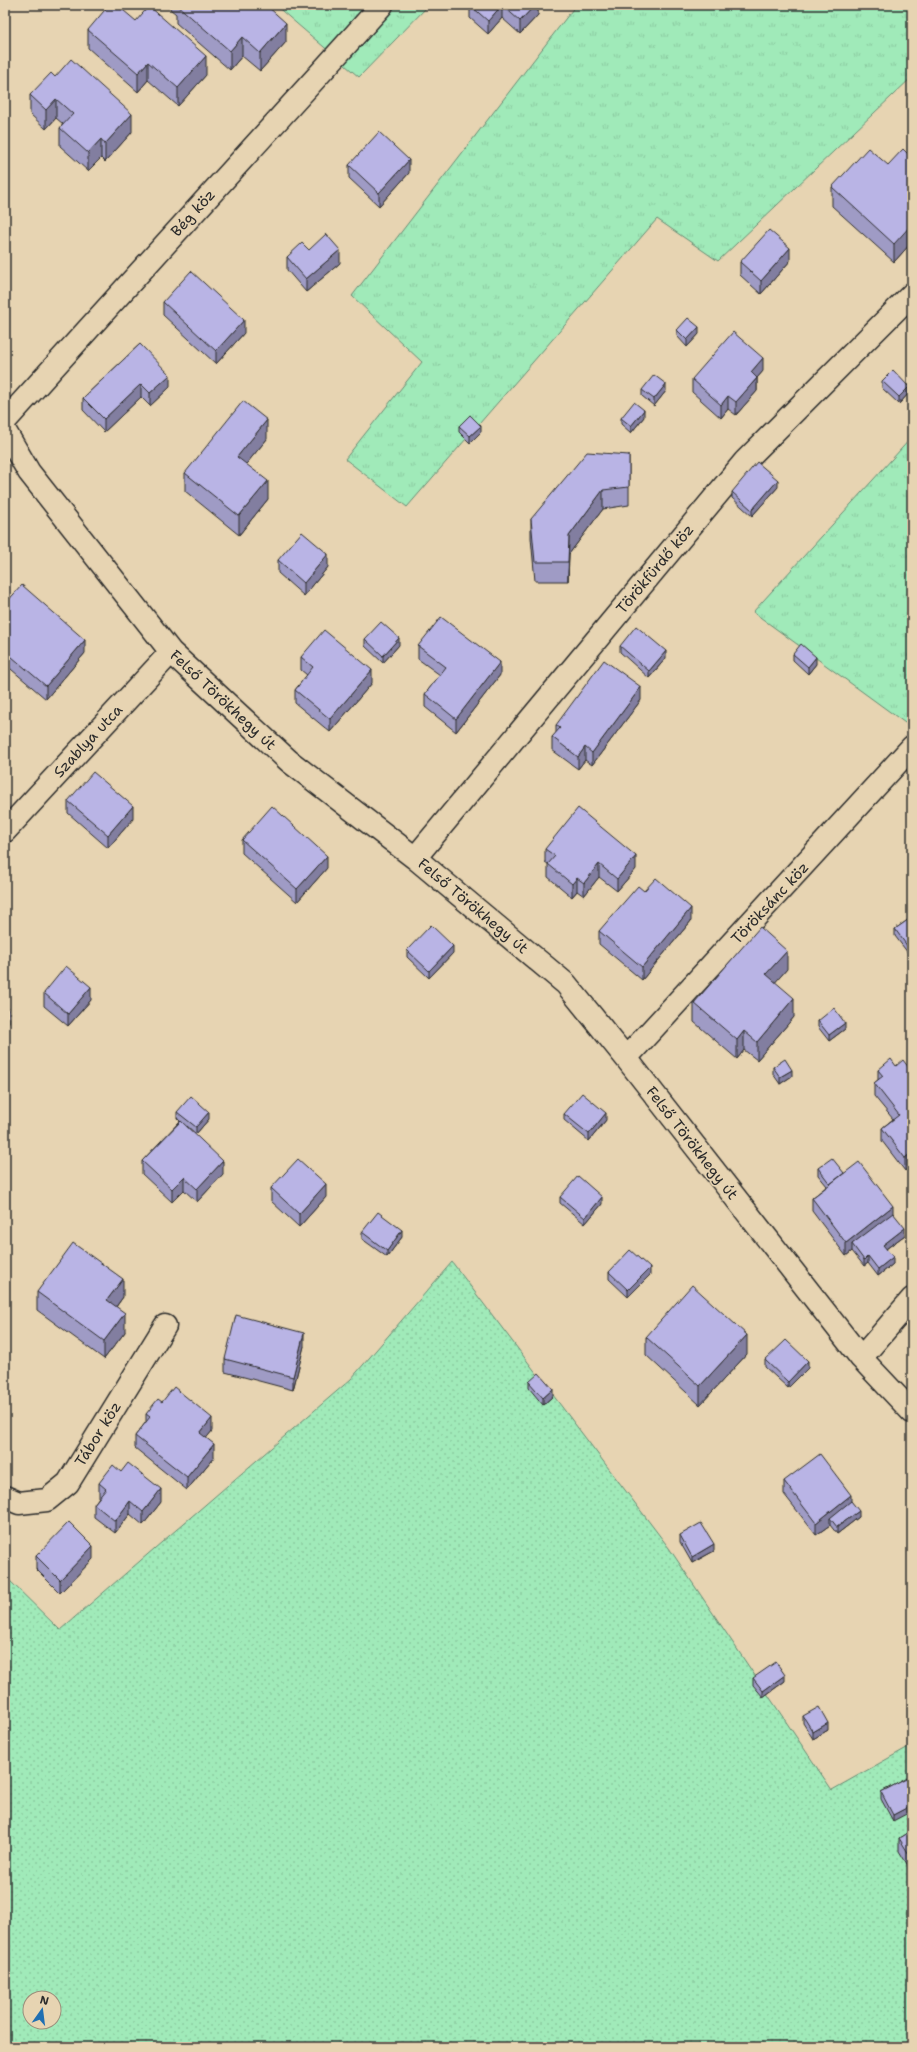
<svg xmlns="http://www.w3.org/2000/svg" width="917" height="2052" font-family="'Shantell Sans',sans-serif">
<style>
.grass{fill:url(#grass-tufts);stroke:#668a72}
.garden{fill:url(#garden-dots);stroke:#668a72;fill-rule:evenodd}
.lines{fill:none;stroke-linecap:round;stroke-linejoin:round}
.street-casing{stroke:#2b2b2b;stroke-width:25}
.street{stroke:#e7d4b2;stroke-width:22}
.wall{fill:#9f9bc5;stroke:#2b2b2b}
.shaded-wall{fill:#827ea0;stroke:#2b2b2b}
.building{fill:#b9b4e5;stroke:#2b2b2b}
.labels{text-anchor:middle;stroke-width:3;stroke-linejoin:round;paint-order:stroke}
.street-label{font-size:15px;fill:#2b2b2b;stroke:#e7d4b2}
</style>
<defs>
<pattern id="grass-tufts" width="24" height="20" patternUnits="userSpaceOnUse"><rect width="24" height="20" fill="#a0eab9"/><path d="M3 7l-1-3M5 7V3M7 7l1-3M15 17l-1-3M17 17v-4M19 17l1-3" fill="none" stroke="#8ac99f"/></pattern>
<pattern id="garden-dots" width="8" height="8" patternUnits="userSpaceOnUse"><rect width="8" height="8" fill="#a0eab9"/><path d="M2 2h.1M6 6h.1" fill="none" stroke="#8ac99f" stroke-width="1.8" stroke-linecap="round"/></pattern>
</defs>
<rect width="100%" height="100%" fill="#e7d4b2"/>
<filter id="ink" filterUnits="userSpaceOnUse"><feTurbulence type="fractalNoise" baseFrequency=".025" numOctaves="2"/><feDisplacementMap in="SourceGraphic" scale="8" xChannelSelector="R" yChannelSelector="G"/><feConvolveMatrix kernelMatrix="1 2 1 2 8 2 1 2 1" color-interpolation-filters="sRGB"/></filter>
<g filter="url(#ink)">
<path class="grass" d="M275 5H429L359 77Z
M576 5H912V77L718 261 657 219 407 507 345 459 422 362 352 296Z
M912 437V728L753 612Z"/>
<path class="garden" d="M452 1262 669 1548 832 1790 912 1745V2047H5V1576L60 1630 351 1379ZM30 1998H54V2022H30Z"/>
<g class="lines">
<g class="street-casing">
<path id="street" d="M5 421 382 5
M5 431 29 472 171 652 289 761 415 858 566 984 626 1058 861 1358 912 1412
M5 831 171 652
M415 858 745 461 912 294
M626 1058 912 747
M861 1358 912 1299
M5 1497 19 1503 47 1500 68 1483 165 1326"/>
</g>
<use href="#street" class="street"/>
</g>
<path class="wall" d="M170 5H266L286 42 260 71 242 56 230 70 176 23V14L170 9Z
M470 5H538V15L520 34 502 18 488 34 470 18Z
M136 21 206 75 178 106 148 80 138 92 88 48V30Z
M55 77 132 132 105 162 101 158 88 171 60 146V128L63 124 56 118 46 129 30 114V95Z
M912 158V242L894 262 832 206V187L888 165Z
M349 165 409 173 379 206 349 178Z
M309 250 340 263 306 292 287 270V257Z
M790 261 761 294 740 275V262Z
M163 302 244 333 216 364 163 315Z
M677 330 699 334 687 347 677 336Z
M140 344 170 387 150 406 141 397 104 432 83 410V398Z
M763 371 757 378V391L736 415 728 409 721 418 692 392V379Z
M882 381 909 393 899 404 882 388Z
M642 390 666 391 654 406 642 396Z
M644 417 631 433 621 424V418Z
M459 426 481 432 470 443 459 432Z
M267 439 246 464 268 499 239 535 185 491V473Z
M629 455V505L603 509 569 554 568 581H535L531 538V519Z
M778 487 752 516 732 498V492Z
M278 560 328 567 304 596 278 573Z
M5 604 85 653 46 699 5 664Z
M365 639 399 645 383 663 365 646Z
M418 646 500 675 456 732 425 707V694L440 675 418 659Z
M620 646 666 658 649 678 620 652Z
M793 654 816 664 808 674 793 660Z
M301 657 372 683 330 732 295 703V690L307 675 301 670Z
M641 700 592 765 585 760 578 769 552 750V737L556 733V725Z
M68 801 133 819 108 848 68 813Z
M242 840 327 868 297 902 242 853Z
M545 849 636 869 617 891 599 877 584 896 577 891 572 897 548 877V864L545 862Z
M644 891 691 921 642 980 599 944V931Z
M912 917V951L908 953 895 936V929Z
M407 950 453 953 429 978 407 957Z
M787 969 775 982 794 1017 757 1060 744 1050 737 1059 694 1022V1003Z
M44 993 91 1000 68 1026 44 1006Z
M818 1021 845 1029 829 1041 818 1027Z
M896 1066 912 1072V1165L905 1171 882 1141V1128L893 1119 874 1096V1083L878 1080V1070Z
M773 1067 792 1076 780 1084 773 1074Z
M177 1112 209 1119 196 1134 187 1126 223 1174 197 1202 184 1190 172 1202 142 1174V1161L180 1121 177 1118Z
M564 1114 606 1120 589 1141 564 1120Z
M818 1168 844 1173 893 1213 905 1235 886 1249 893 1264 878 1276 868 1263 864 1266 852 1251 846 1256 812 1211V1198L827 1186 818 1175Z
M271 1188 326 1197 299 1227 271 1201Z
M560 1197 602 1204 585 1224 560 1203Z
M362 1232 402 1237 387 1257 362 1239Z
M609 1272 650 1275 628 1297 609 1279Z
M37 1292 123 1297 116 1307 125 1332 104 1359 37 1310Z
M646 1337 747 1354 700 1405 646 1355Z
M304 1346 293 1390 225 1372V1359Z
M765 1360 808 1368 788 1388 765 1367Z
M529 1382 553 1396 543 1405 529 1388Z
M162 1402 212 1431 206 1438 214 1457 187 1490 135 1448V1436L146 1422V1414Z
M784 1481 851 1501 859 1517 837 1534 830 1525 816 1535 784 1494Z
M99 1483 161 1502 143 1525 130 1514 115 1533 94 1517V1504L99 1497Z
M680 1535 714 1551 692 1563 680 1542Z
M36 1556 93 1559 60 1593 36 1569Z
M753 1678 785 1681 763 1697 753 1685Z
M803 1716 828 1730 813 1739 803 1723Z
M910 1777 893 1821 881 1799V1792Z
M912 1830V1872L899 1851V1838Z"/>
<path class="shaded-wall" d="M502 5V18L488 34V21Z
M535 5H538V15L520 34V21Z
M286 23V42L260 71V53Z
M242 37V56L230 70V51Z
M206 56V75L178 106V88Z
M148 62V80L138 92V73Z
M56 99V118L46 129V110Z
M132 114V132L105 162V144Z
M101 139V158L88 171V153Z
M409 160V173L379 206V193Z
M912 214V242L894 262V244L910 217Z
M790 248V261L761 294V281Z
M340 250V263L306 292V279Z
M244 320V333L216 364V351Z
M699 327V334L687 347V340Z
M763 358V371L751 385V372Z
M170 375V387L150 406V393Z
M757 378V391L736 415V402Z
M141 384V397L104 432V419Z
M666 384V391L654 406V399Z
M909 387V393L899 404V397Z
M728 396V409L721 418V405Z
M644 410V417L631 433V426Z
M267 420V439L237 475V457Z
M481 426V432L470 443V436Z
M778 480V487L752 516V510Z
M268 481V499L239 535V516Z
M603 490V509L569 554 568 581 569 536Z
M328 554V567L304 596V583Z
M399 638V645L383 663V656Z
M85 640V653L46 699V686Z
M666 651V658L649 678V671Z
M816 657V664L808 674V667Z
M500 662V675L456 732V719Z
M372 670V683L330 732V719Z
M641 687V700L592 765V753Z
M585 747V760L578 769V757Z
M133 806V819L108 848V835Z
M327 856V868L297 902V889Z
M636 856V869L617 891V879Z
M599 864V877L584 896V883Z
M577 878V891L572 897V884Z
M691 908V921L642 980V967Z
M912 944V951L908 953V947Z
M453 946V953L429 978V971Z
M787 951V969L766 993V974Z
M91 987V1000L68 1026V1014Z
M794 998V1017L757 1060V1042Z
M9 1009V1022L5 1027V1014Z
M845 1023V1029L829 1041V1035Z
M744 1031V1050L737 1059V1040Z
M792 1070V1076L780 1084V1077Z
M209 1112V1119L196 1134V1127Z
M606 1113V1120L589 1141V1134Z
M912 1152V1165L905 1171V1158Z
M223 1161V1174L197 1202V1189Z
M184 1177V1190L172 1202V1189Z
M326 1184V1197L299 1227V1214Z
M602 1197V1204L585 1224V1218Z
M893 1206V1219L852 1244V1251L846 1256V1243Z
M905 1228V1235L883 1251V1245Z
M402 1230V1237L387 1257V1251Z
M868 1256V1263L864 1266V1260Z
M893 1257V1264L878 1276V1269Z
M650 1268V1275L628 1297V1290Z
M123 1279V1297L107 1319V1300Z
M125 1313V1332L104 1359V1341Z
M304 1333V1346L293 1390V1377Z
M747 1335V1354L700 1405V1386Z
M808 1361V1368L788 1388V1382Z
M553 1389V1396L543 1405V1398Z
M212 1418V1431L200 1446V1433Z
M214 1444V1457L187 1490V1477Z
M161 1489V1502L143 1525V1512Z
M851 1495V1508L830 1518V1525L816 1535V1523Z
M130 1501V1514L115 1533V1521Z
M859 1511V1517L837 1534V1527Z
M714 1544V1551L692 1563V1557Z
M93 1546V1559L60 1593V1580Z
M785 1675V1681L763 1697V1691Z
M828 1723V1730L813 1739V1732Z
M912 1805V1811L893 1821V1815Z"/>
<path class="building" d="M109 5H117L136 21 149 6 206 56 178 88 148 62 138 73 88 30Z
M177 5H266L286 23 260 53 242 37 230 51Z
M470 5H535L520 21 502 5 488 21Z
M71 59 132 114 105 144 101 139 88 153 60 128 73 114 56 99 46 110 30 95 51 73 55 77Z
M379 132 409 160 379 193 349 165Z
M868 148 888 165 903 149 912 158V214L910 217 912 219V224L894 244 832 187Z
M769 230 790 248 761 281 740 262Z
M326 234 340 250 306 279 287 257 302 243 309 250Z
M191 271 244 320 216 351 163 302Z
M688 318 699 327 687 340 677 330Z
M733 332 763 358 751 372 757 378 736 402 728 396 721 405 692 379Z
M140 344 170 375 150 393 141 384 104 419 83 398Z
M893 370 909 387 899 397 882 381Z
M654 375 666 384 654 399 642 390Z
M243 401 267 420 237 457 268 481 239 516 185 473Z
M634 402 644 410 631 426 621 418Z
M470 415 481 426 470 436 459 426Z
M587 452 629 455V487L603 490 569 536 568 562H535L531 519Z
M757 462 778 480 752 510 732 492Z
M302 532 328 554 304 583 278 560Z
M22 585 85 640 46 686 5 651V604Z
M441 617 500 662 456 719 425 694 446 667 418 646Z
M381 622 399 638 383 656 365 639Z
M636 626 666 651 649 671 620 646Z
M324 630 372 670 330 719 295 690 313 667 301 657Z
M801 644 816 657 808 667 793 654Z
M604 660 641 687 592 753 585 747 578 757 552 737 560 728 556 725Z
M93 772 133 806 108 835 68 801Z
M272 806 327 856 297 889 242 840Z
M578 808 636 856 617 879 599 864 584 883 577 878 572 884 548 864 555 856 545 849Z
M656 878 691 908 642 967 599 931 638 886 644 891Z
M912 917V944L908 947 895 929Z
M431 925 453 946 429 971 407 950Z
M760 927 787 951 766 974 794 998 757 1042 744 1031 737 1040 694 1003Z
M66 966 91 987 68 1014 44 993Z
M5 1005 9 1009 5 1014Z
M834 1008 845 1023 829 1035 818 1021Z
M785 1059 792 1070 780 1077 773 1067Z
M891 1059 896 1066 903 1060 912 1072V1152L905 1158 882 1128 899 1115 874 1083 883 1076 878 1070Z
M582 1093 606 1113 589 1134 564 1114Z
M191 1096 209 1112 196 1127 177 1112Z
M181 1121 223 1161 197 1189 184 1177 172 1189 142 1161Z
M832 1158 844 1173 830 1184 818 1168Z
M298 1159 326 1184 299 1214 271 1188Z
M859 1162 893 1206 846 1243 812 1198Z
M578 1176 602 1197 585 1218 560 1197Z
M378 1212 402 1230 387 1251 362 1232Z
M893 1213 905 1228 883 1245 893 1257 878 1269 868 1256 864 1260 852 1244Z
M73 1243 123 1279 107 1300 125 1313 104 1341 37 1292Z
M630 1250 650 1268 628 1290 609 1272Z
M692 1285 747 1335 700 1386 646 1337Z
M236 1315 304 1333 293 1377 225 1359Z
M786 1340 808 1361 788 1382 765 1360Z
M539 1373 553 1389 543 1398 529 1382Z
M174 1387 212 1418 200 1433 214 1444 187 1477 135 1436 150 1417 146 1414 158 1399 162 1402Z
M820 1454 851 1495 816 1523 784 1481Z
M128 1463 161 1489 143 1512 130 1501 115 1521 94 1504 106 1489 99 1483 113 1465 121 1472Z
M851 1501 859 1511 837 1527 830 1518Z
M69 1522 93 1546 60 1580 36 1556Z
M701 1523 714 1544 692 1557 680 1535Z
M776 1662 785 1675 763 1691 753 1678Z
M819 1707 828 1723 813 1732 803 1716Z
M910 1777 912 1782V1805L893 1815 881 1792Z
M912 1830V1859L899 1838Z
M48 2043 56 2047H45Z"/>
</g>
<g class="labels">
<g class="street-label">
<text transform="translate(193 213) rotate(-48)" y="5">Bég köz</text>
<text transform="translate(655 569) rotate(-50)" y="5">Törökfürdő köz</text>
<text transform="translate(223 700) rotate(43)" y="5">Felső Törökhegy út</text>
<text transform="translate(88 741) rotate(-47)" y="5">Szablya utca</text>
<text transform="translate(770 903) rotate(-47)" y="5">Töröksánc köz</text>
<text transform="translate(473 906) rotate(40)" y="5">Felső Törökhegy út</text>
<text transform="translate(692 1143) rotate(52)" y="5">Felső Törökhegy út</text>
<text transform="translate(98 1434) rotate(-58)" y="5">Tábor köz</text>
</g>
</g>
<rect width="917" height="2052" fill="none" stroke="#e7d4b2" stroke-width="20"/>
<rect x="10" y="10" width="897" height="2032" fill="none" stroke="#2b2b2b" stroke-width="1.5" filter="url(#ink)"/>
<g transform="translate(42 2010) rotate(14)"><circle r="19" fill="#e7d4b2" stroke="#9c907c"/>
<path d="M0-3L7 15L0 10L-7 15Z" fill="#1f6fb2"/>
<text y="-6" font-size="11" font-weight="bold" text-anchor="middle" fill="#2b2b2b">N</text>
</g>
</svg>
